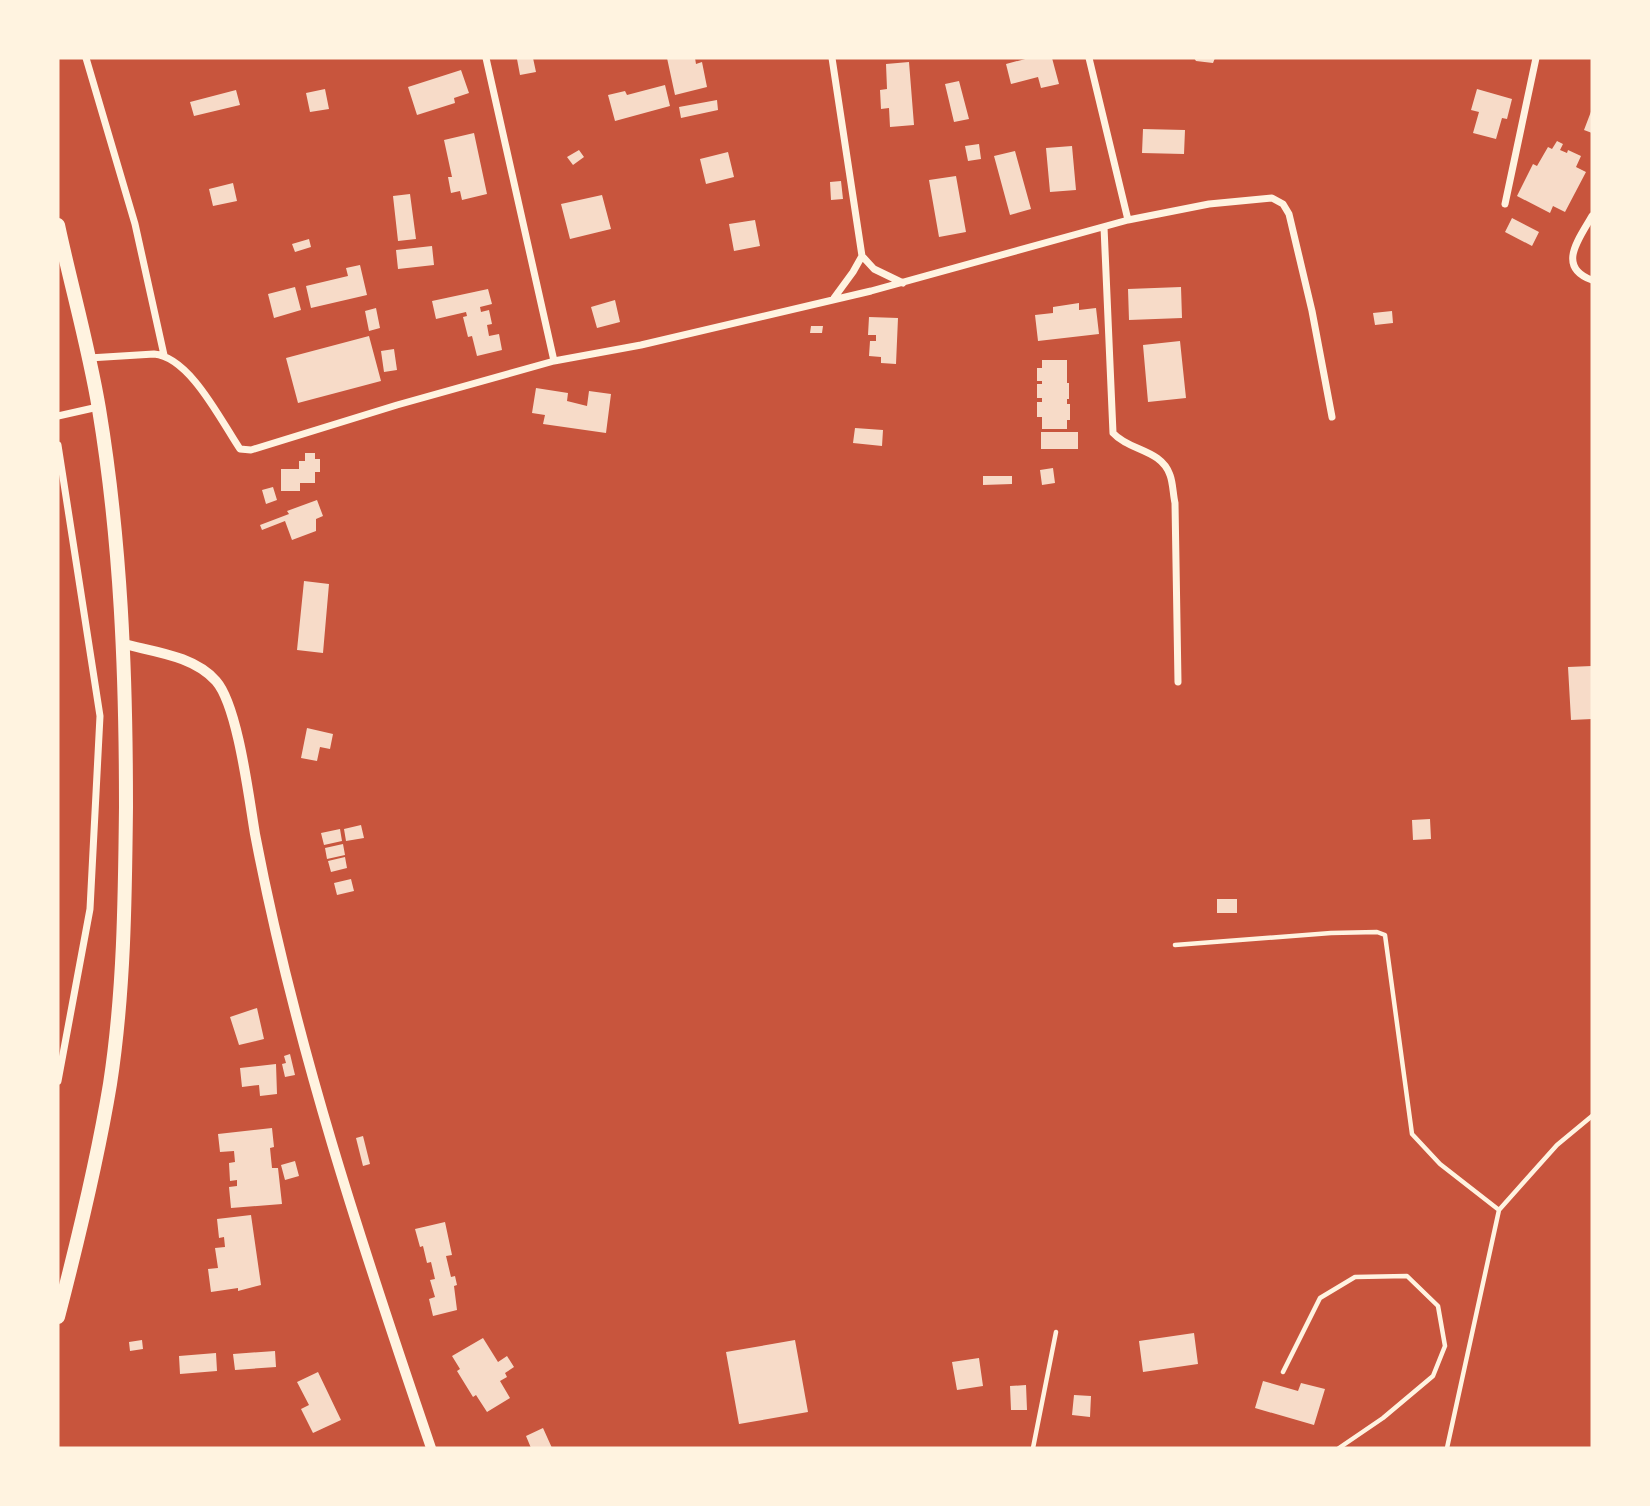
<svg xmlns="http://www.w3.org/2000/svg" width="1650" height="1506" font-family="'Nunito Sans',sans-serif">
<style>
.building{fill:#f7dbc8}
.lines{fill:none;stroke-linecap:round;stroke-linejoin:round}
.service{stroke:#fff3e0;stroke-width:4.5}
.minor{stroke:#fff3e0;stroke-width:7}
.tertiary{stroke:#fff3e0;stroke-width:10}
.trunk{stroke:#fff3e0;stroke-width:14}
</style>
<rect width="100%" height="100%" fill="#c8553d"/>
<path class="building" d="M523 58H533L536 72 520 75 517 59Z
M667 58H695L696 64 702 62 707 87 675 95Z
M1029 58H1052L1059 84 1041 88 1038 77 1011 84 1006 64Z
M1194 58H1215L1213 63 1196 61Z
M909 62 914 125 890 127 889 108 881 109 880 90 887 89 886 64Z
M461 70 469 93 454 98 455 103 417 115 408 87Z
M959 81 969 119 954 122 945 84Z
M665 85 670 106 615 121 608 95 625 91 627 95Z
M325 89 329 109 310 112 306 93Z
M1477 89 1512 99 1507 119 1502 118 1496 139 1473 133 1479 112 1471 110Z
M236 90 240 105 194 116 190 102Z
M717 100 718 110 681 118 679 107Z
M1592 109V133L1584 130Z
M1143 129 1185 130 1184 154 1142 153Z
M474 133 487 194 462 200 460 191 451 193 448 177H452L444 140Z
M1557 141 1563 144 1560 150 1567 153 1568 150 1581 156 1576 167 1586 172 1565 212 1553 206 1550 213 1517 196 1533 164 1537 166 1548 147 1552 149Z
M979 144 981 159 968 161 965 146Z
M1072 146 1076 190 1050 192 1046 148Z
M579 150 584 157 573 165 567 157Z
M1015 151 1031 209 1010 215 994 156Z
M728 152 734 177 706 184 700 159Z
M956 176 966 232 939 237 929 180Z
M841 181 843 199 831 200 830 182Z
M233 183 237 201 213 206 209 189Z
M410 194 416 239 398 241 393 196Z
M602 195 611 229 570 239 561 204Z
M1512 218 1539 232 1532 246 1505 232Z
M755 220 760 246 734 251 729 224Z
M309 239 311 247 295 252 292 244Z
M432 246 434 265 398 269 396 250Z
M360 265 367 295 311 308 306 286 348 276 346 268Z
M295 287 301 310 274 318 268 294Z
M1181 287 1182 318 1129 320 1128 289Z
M488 289 492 304 480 307 481 312 489 310 492 324 487 325 489 336 499 334 502 350 477 356 472 336 468 337 463 317 467 316 466 312 436 319 432 301Z
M615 300 620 322 597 328 591 307Z
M1079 303V310L1096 308 1099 334 1038 341 1035 315 1053 313V307Z
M376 308 380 328 369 331 365 311Z
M1392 311 1393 323 1375 325 1373 313Z
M869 317 898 318 896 364 881 363V357L869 356 870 341H876V335H868Z
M811 326H823L822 333H810Z
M369 336 381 381 298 403 286 358Z
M1180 341 1186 398 1148 402 1143 345Z
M394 349 397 370 384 372 381 351Z
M1042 360H1067V383H1069V399H1067V404H1070V420H1067V429H1042V417H1037V402H1042V398H1037V384H1042V381H1037V368H1042Z
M536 388 568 393 567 401 587 406 589 391 611 394 606 433 543 424 545 415 532 413Z
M855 428 883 430 882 446 853 443Z
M1041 432H1078V449H1041Z
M305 453H315V459H320V472H315V483H300V491H281V469H299V461H305Z
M1053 468 1055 483 1042 485 1040 470Z
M983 476H1012V484L983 485Z
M273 487 277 500 266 504 262 490Z
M317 500 323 516 316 519V531L292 540 285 521 262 530 260 525 289 514 287 511Z
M304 581 329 584 323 653 297 650Z
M1592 666V719L1571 720 1568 667Z
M307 728 333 734 330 749 320 747 317 761 301 758Z
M1430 819 1431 839 1413 840 1412 820Z
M361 825 364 838 346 841 344 829Z
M340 829 342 841 324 845 321 833Z
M343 844 345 855 327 859 325 848Z
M345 857 347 868 331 872 328 861Z
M351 879 354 891 337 895 334 883Z
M1217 899H1237V913H1217Z
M257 1008 264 1039 239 1045 230 1017Z
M290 1054 295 1075 285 1077 282 1064 286 1063 284 1056Z
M276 1064 277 1094 260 1096 259 1085 242 1087 240 1068Z
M272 1128 274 1147 270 1148 272 1168H278L282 1204 231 1208 229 1187 237 1186V1180L230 1181 229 1163 235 1162 234 1151 220 1152 218 1134Z
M363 1136 370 1164 363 1166 356 1138Z
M295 1161 299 1176 285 1180 281 1165Z
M251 1215 261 1285 238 1291V1288L211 1292 208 1269 218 1268 215 1248 225 1247 224 1237 219 1238 217 1219Z
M445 1222 452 1255 446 1256 451 1277 455 1276 457 1285 454 1286 457 1310 433 1316 429 1299 435 1297 430 1280 435 1279 431 1262 427 1263 423 1246 420 1247 415 1229Z
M1194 1333 1198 1364 1143 1372 1139 1341Z
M483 1338 498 1362 507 1356 514 1367 505 1373 507 1377 500 1381 510 1398 487 1412 476 1395 473 1397 457 1371 460 1369 452 1356Z
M142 1340 143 1349 130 1351 129 1342Z
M795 1340 808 1412 739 1424 726 1352Z
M275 1351 276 1367 235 1370 233 1354Z
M216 1353 217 1371 180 1374 179 1356Z
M979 1358 983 1386 957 1390 952 1362Z
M318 1372 341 1420 313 1433 301 1409 309 1405 297 1382Z
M1263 1381 1298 1391 1301 1383 1325 1389 1314 1425 1255 1408Z
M1026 1385 1027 1410H1011L1010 1386Z
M1074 1395 1091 1396 1090 1417 1072 1415Z
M543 1428 552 1448H531L526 1436Z"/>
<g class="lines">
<path class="service" d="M1175 945 1331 933 1377 932 1385 935 1412 1134 1440 1164 1499 1210
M1283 1372 1320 1298 1355 1277 1407 1276 1438 1306 1445 1346 1433 1376 1383 1418 1339 1448
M1033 1448 1056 1332
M1447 1448 1499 1210 1557 1145 1592 1116"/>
<path class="minor" d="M86 58 135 224 164 355
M486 58 554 361
M832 58 862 256 874 269 903 283
M1089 58 1128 220
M1505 204 1536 58
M1592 216C1579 239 1556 267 1592 280
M1104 227 1113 433C1129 451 1161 449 1170 475 1173 483 1173 494 1175 503L1178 682
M834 298 853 272 862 256
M89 358 154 354C190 357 221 421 240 449L251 450 397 405 554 361 641 345 871 291 1128 220 1209 204 1272 198 1283 204 1289 214 1312 311 1332 417
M58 416 98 407
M58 445 100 716 90 909 58 1081"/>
<path class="tertiary" d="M124 644C155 652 194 656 216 681 238 706 249 799 255 834 295 1044 362 1246 431 1448"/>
<path class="trunk" d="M58 225C71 286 89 348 99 409 121 542 126 674 126 807 125 900 124 993 110 1084 97 1163 78 1240 58 1317"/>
</g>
<rect width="1650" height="1506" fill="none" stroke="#fff3e0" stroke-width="119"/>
</svg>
